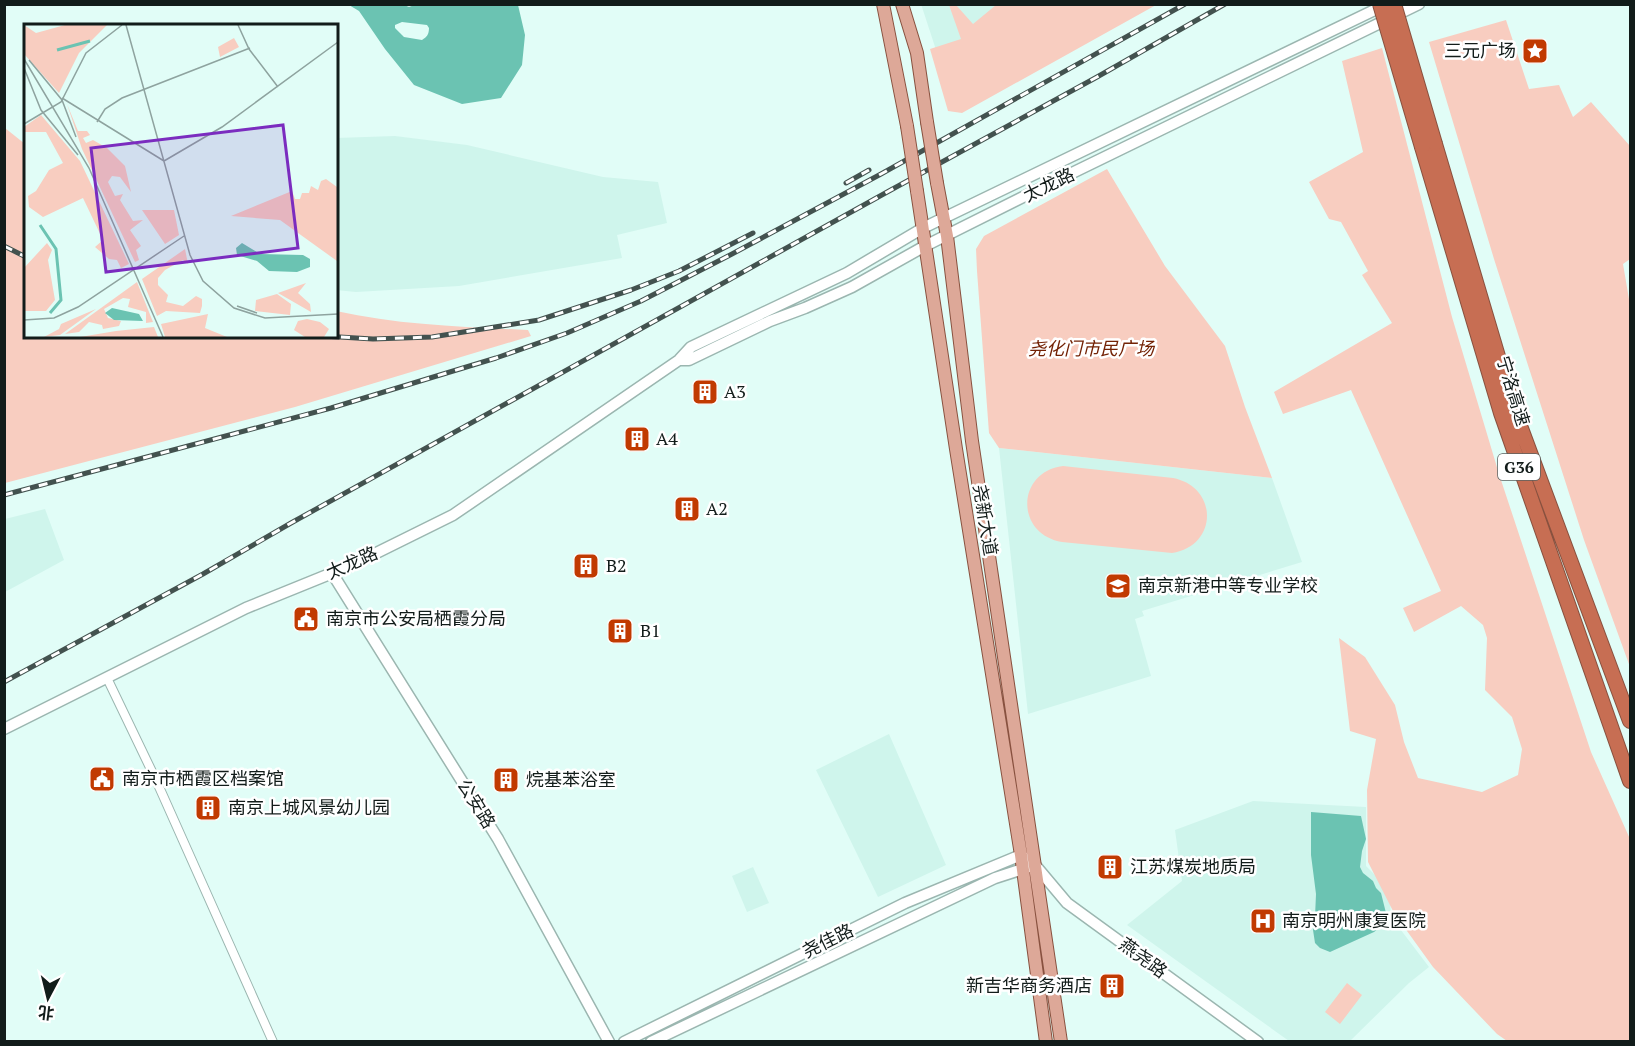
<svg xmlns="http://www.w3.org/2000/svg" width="1635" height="1046" font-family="'PT Serif','Noto Sans SC',serif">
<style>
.built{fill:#cff5ec}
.green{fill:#f8cdc0}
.water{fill:#6bc3b2;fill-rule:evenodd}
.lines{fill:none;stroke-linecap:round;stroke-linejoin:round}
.street-casing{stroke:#9bb6b0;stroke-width:10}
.secondary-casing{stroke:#9bb6b0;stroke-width:13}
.primary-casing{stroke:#88513f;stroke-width:14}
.highway-casing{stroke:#88513f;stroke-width:16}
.street{stroke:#fff;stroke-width:8}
.secondary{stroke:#fff;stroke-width:10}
.primary{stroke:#dda898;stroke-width:12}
.highway{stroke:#c76e53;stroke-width:14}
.rail-casing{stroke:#43524f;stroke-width:5}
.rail{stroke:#fff;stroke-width:3;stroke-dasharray:9;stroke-linecap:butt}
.primary-bridge-casing{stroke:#88513f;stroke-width:14;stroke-linecap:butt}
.highway-bridge-casing{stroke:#88513f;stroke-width:16;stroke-linecap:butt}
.primary-bridge{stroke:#dda898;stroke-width:12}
.highway-bridge{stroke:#c76e53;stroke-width:14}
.labels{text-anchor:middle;stroke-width:5;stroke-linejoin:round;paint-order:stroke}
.shield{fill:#fff;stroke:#59605f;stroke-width:1.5}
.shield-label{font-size:16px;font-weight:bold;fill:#121c1a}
.poi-label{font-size:18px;fill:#121c1a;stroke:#fff;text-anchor:start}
.street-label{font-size:18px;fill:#121c1a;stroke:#fff}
.park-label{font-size:18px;font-style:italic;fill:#732205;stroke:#fff}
.inset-river{fill:none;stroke:#6bc3b2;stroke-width:3}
.inset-road{fill:none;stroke:#8ea39f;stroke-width:1.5}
.view{fill:#7b2cbf;fill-opacity:0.15;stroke:#7b2cbf;stroke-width:3}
.inset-edge{fill:none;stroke:#121c1a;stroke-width:3}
</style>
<rect width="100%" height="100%" fill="#e1fdf7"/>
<path class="built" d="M921 4 1045 5 938 56Z
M395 136 467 145 603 177 658 182 667 223 617 235 622 258 459 286 356 292 336 290V138Z
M999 448 1272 478 1302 562 1142 611 1144 616 1135 619 1151 676 1028 714Z
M45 509 64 560 5 592V519Z
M889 734 946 865 878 897 816 770Z
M1253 801 1366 807V866L1379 879 1390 900 1391 917 1429 967 1409 983 1350 1041H1289L1127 925 1182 881 1175 830Z
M753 867 769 903 747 912 732 876Z"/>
<path class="green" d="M949 5H956L973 24 996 5H1156L962 113 948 111 930 49 961 39Z
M1506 20 1529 89 1559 85 1573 117 1591 102 1630 146V259L1623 264 1630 305V667L1584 540 1494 259 1429 42Z
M1382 48 1452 317 1499 474 1591 752 1630 839V1041H1507L1497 1034 1433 967 1394 913 1368 862 1367 790 1376 739 1350 731 1339 638 1365 657 1395 705 1404 742 1418 778 1482 792 1518 775 1522 749 1512 717 1485 690 1487 638 1483 625 1461 606 1414 632 1403 608 1441 591 1351 390 1283 414 1274 392 1392 323 1362 275 1368 271 1341 222 1329 219 1309 182 1363 152 1342 61Z
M5 128 25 144 26 336H336V311C399 325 464 327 528 330L531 336 295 407 5 483Z
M1107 169 1165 266 1225 346 1245 407 1272 478 999 448 989 433 977 271 976 249 984 236Z
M1063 466 1173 478C1219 487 1218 546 1172 553L1062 542C1015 534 1016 472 1063 466Z
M1347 983 1362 995 1340 1024 1325 1012Z"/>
<path class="water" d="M404 5 409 7 417 4 518 5 525 35 522 65 501 98 462 104 414 85 385 49 359 11 349 5ZM402 22 427 25 429 28C429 34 427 37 422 40L404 37 395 28V25Z
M1311 812 1361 816 1366 839 1362 851 1360 867 1363 873 1373 881 1376 888 1381 893 1386 913 1383 925 1374 932 1330 952 1320 948 1315 943 1313 930 1315 917 1316 894 1311 855Z"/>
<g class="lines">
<g class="street-casing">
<path id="street" d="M107 678 156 780 273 1042"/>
</g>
<g class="secondary-casing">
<path id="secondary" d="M679 360H689L770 321 805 308 852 287 925 246 1029 194 1419 4
M332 573 498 839 609 1042
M4 729 246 608 352 565 453 515 679 360 691 347 847 273 923 228 1387 4
M624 1042 905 903 1021 855 1035 865 1067 903 1258 1042
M651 1042 995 878 1029 867"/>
</g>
<g class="primary-casing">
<path id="primary" d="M883 4 907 126
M902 4 917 53 927 122
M937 183 947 236 972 441 1061 1042
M917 191 956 449 1021 855 1046 1042"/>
</g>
<g class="highway-casing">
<path id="highway" d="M1435 144 1513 407 1630 721
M1422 147 1501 413 1630 781"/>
</g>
<use href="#street" class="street"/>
<use href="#secondary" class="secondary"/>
<use href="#primary" class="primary"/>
<use href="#highway" class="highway"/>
<g class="rail-casing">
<path id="rail" d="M846 183 869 170
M4 246 26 257
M323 336 373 339 432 337 539 320 631 290 679 271 753 233
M4 495 331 408 496 358 567 333 641 301 732 254 881 174 1185 4
M4 682 203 574 291 523 889 191 1097 77 1225 4"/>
</g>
<use href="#rail" class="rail"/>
<g class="primary-bridge-casing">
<path id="primary-bridge" d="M927 122 937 183
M907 126 917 191"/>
</g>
<g class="highway-bridge-casing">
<path id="highway-bridge" d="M1380 4 1422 147
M1394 4 1435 144"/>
</g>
<use href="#primary-bridge" class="primary-bridge"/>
<use href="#highway-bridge" class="highway-bridge"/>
</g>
<defs>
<g id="sight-square" transform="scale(1.35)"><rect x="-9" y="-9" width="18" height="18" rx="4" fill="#c13a01" stroke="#fff"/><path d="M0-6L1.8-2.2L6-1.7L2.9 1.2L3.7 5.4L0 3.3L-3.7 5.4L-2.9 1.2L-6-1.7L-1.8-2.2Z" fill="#fff"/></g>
<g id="building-square" transform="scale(1.35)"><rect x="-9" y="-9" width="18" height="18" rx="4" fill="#c13a01" stroke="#fff"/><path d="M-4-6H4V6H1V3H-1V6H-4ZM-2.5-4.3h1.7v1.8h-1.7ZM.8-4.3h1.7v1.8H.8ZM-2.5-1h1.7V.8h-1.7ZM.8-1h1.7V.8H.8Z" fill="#fff"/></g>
<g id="school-square" transform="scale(1.35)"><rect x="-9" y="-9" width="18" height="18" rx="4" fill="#c13a01" stroke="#fff"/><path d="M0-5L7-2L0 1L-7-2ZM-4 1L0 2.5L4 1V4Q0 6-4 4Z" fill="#fff"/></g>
<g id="civic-square" transform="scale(1.35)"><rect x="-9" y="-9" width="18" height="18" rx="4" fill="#c13a01" stroke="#fff"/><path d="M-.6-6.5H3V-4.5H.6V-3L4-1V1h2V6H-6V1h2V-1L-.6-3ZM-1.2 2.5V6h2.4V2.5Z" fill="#fff"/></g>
<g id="hospital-square" transform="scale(1.35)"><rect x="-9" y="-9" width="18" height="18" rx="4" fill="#c13a01" stroke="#fff"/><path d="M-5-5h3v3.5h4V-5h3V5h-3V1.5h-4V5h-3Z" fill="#fff"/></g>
</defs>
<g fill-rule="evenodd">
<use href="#sight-square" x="1535" y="51"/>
<use href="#building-square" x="705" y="392"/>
<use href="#building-square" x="637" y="439"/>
<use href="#building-square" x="687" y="509"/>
<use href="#building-square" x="586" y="566"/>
<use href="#school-square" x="1118" y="586"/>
<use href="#civic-square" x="306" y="619"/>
<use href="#building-square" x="620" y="631"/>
<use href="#civic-square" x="102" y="779"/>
<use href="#building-square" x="506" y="780"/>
<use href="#building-square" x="208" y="808"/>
<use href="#building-square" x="1110" y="867"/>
<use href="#hospital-square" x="1263" y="921"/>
<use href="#building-square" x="1112" y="986"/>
</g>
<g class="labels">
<rect class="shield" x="1498" y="454" width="42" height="26" rx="4.5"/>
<g class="shield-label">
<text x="1519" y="473">G36</text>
</g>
<g class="poi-label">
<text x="1516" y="57" text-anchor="end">三元广场</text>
<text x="724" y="398">A3</text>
<text x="656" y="445">A4</text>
<text x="706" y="515">A2</text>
<text x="606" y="572">B2</text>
<text x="1138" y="592">南京新港中等专业学校</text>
<text x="326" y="625">南京市公安局栖霞分局</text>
<text x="640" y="637">B1</text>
<text x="122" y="785">南京市栖霞区档案馆</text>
<text x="526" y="786">烷基苯浴室</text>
<text x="228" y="814">南京上城风景幼儿园</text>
<text x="1130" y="873">江苏煤炭地质局</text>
<text x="1282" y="927">南京明州康复医院</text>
<text x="1092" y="992" text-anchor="end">新吉华商务酒店</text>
</g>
<g class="street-label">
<text transform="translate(1049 185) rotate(-26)" y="6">太龙路</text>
<text transform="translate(1513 391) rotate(73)" y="6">宁洛高速</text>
<text transform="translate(985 520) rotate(81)" y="6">尧新大道</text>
<text transform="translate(352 563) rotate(-24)" y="6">太龙路</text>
<text transform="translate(476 804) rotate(58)" y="6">公安路</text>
<text transform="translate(828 941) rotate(-26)" y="6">尧佳路</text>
<text transform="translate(1143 958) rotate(36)" y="6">燕尧路</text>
</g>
<g class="park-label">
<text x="1091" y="355">尧化门市民广场</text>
</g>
</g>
<g transform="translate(24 24)">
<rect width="314" height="314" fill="#e1fdf7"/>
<path d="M0 1 12 9 41 1H83L55 29 35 69 0 30ZM210 14 215 23 196 33 194 23ZM43 80 54 107H63L66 111 59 114 62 119 69 116 83 124 101 142 107 168 96 153 88 152 84 158 91 172 99 170 96 176 109 197 119 196 106 206 117 222 112 226 115 236 111 238 58 125ZM17 91 56 137 105 240 97 244 93 236 85 235 71 223 79 216 59 174 19 193 5 183 4 172 12 167 25 146 39 139 22 108H0V103ZM302 155 313 163V237L256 196 207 192 268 167 271 175H276L278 169H285L287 162 294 166 297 157ZM118 186H150L155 211 141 220ZM23 219 28 226 24 236 31 276 22 287H0V244ZM161 225 164 240 159 236 141 246 134 254V261L144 271 142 278 159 282 172 272 178 275V282L176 289 142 287 133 292 118 255ZM113 258 129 298 122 299V288L104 283 106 275 99 274 80 285 84 294 97 297 95 302 79 305 78 301 65 298 55 308 41 310ZM282 259 274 269 286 280 287 288 254 269ZM253 270 267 280 266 291 231 287 232 276ZM72 285 36 311 20 313 35 305 37 300ZM184 290 181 304 203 313H141L137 300ZM283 295 296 298 305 305 300 313H281L270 306 274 297ZM130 303 134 313H56L92 307Z" fill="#f8cdc0"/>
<path d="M218 219 236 230 279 231 286 235V243L273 248 245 247 233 237 213 231 212 224ZM88 284 115 290 119 297 90 296 81 289Z" fill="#6bc3b2"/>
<path class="inset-river" d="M33 26 66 17M16 201 32 225 37 276 26 289"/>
<path class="inset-road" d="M102 1 166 231 179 257 210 284 241 294 314 290M214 1 225 25 254 63M0 35 65 144 139 313M5 36 38 76 52 113M0 44 17 86 54 131M38 74 140 137M73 98 81 85 98 74 226 24M0 100 37 78 62 29 98 1M140 137 198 103 314 18M213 282 233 289M0 296 30 294 54 283 160 212"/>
<path class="view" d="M259 101 274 224 82 248 67 124Z"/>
<rect width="314" height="314" class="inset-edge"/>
</g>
<rect width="1635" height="1046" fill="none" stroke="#121c1a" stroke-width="12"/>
<g transform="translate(48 998) rotate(187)" stroke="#ffffff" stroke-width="4.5" paint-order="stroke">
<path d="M0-4.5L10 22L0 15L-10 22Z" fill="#121c1a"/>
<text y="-9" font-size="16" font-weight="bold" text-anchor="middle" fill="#121c1a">北</text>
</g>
</svg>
